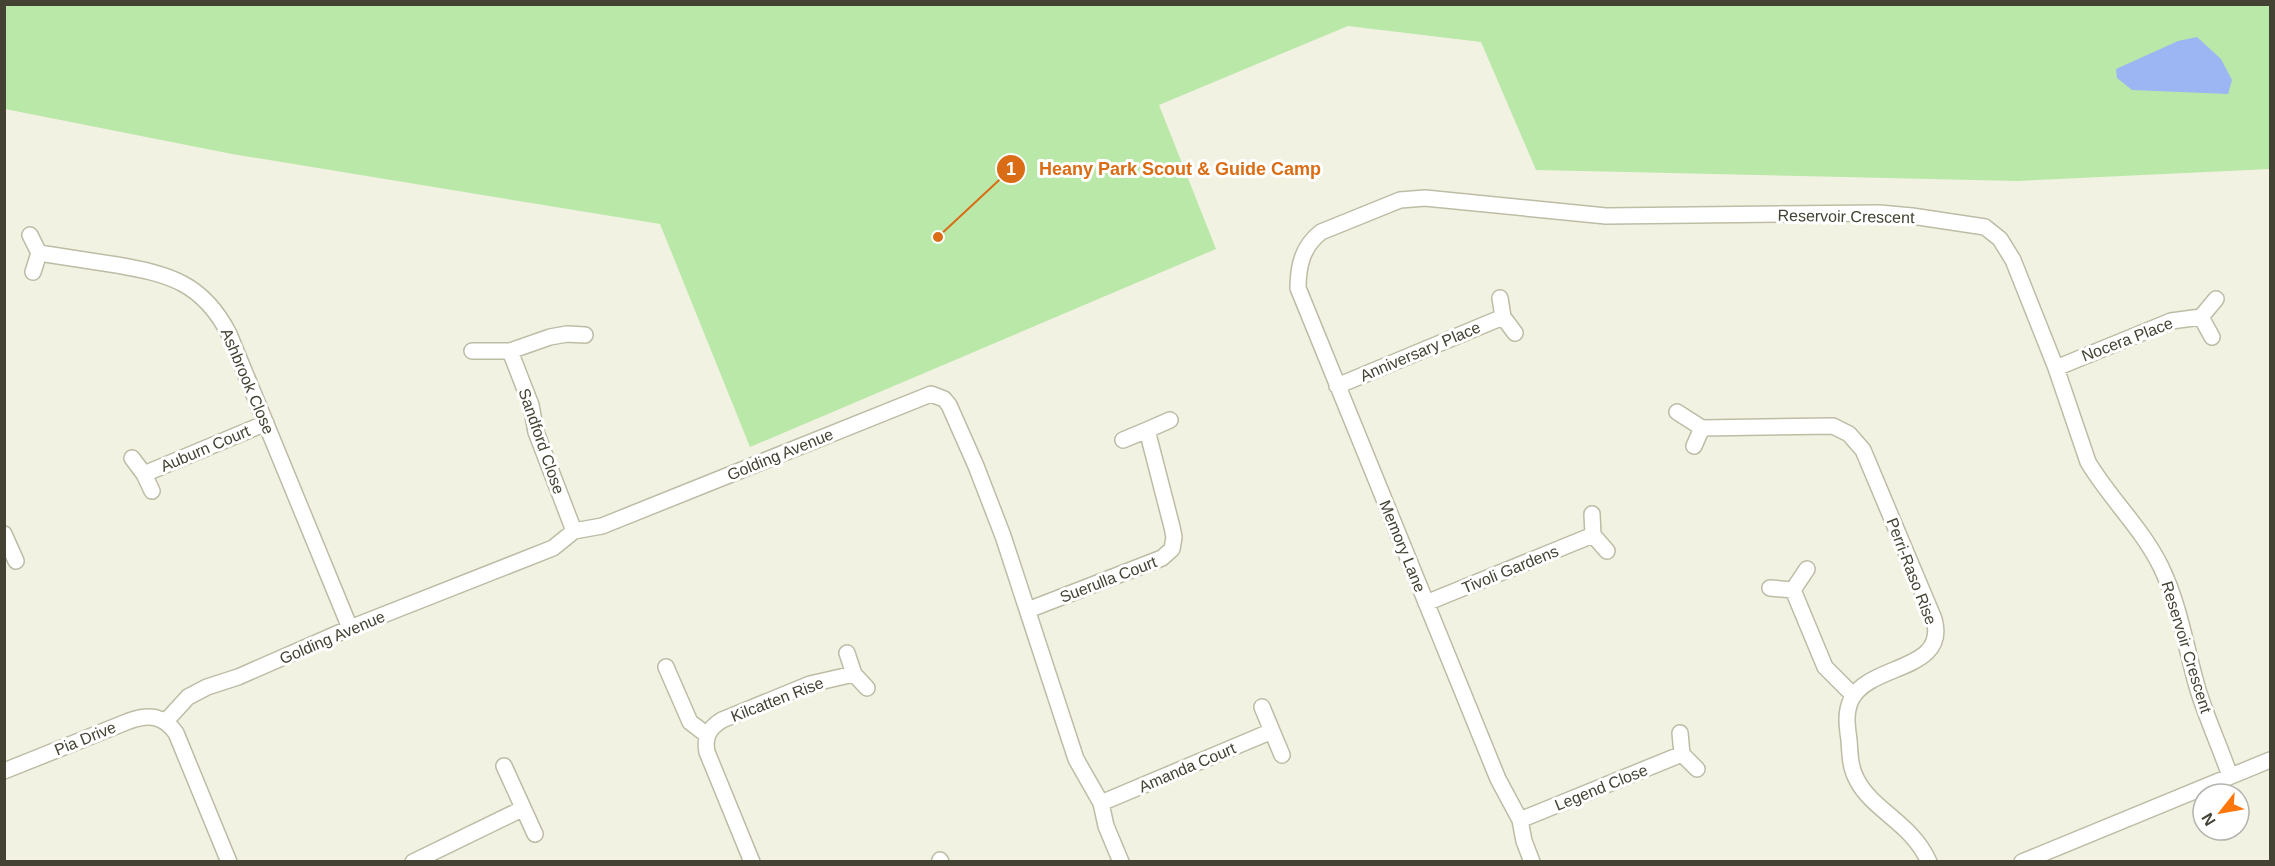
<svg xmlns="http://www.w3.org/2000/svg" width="2275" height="866" font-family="Helvetica,sans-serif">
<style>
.green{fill:#bae8a9}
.water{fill:#9bb6f2}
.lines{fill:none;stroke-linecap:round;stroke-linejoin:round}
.minor-casing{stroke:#bdbca5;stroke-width:18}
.minor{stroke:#fff;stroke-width:15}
.labels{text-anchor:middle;stroke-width:6;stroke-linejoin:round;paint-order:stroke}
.street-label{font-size:16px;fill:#434233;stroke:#fff}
.leader{fill:none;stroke:#d96c14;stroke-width:2}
.callout-dot{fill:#d96c14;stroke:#fff;stroke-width:2}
.mark-label{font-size:18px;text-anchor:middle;font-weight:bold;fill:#fff}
.callout-label{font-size:18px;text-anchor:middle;font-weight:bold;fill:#d96c14;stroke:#fff;stroke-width:6;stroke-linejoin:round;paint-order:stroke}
</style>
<rect width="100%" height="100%" fill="#f2f2e2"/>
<path class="green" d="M4 5H2270V169L2017 181 1536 170 1481 42 1348 26 1159 105 1216 249 750 447 660 224 232 154 5 109Z"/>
<path class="water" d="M2197 37 2221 59 2232 80 2228 94 2132 90 2117 78 2116 69 2178 41Z"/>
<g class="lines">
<g class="minor-casing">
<path id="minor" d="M30 235 39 253C65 257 91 261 117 265 169 274 203 283 229 334L350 628
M33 272 39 253
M1500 298 1503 317 1515 333
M2212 337 2201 317 2216 299
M472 351H510L550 337 567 334 585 335
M510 351 531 405 536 432 574 531
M2056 368 2171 321 2201 317
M1337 386 1503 317
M1677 412 1702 428 1694 446
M1702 428 1833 426 1849 434 1863 450 1934 619C1949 672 1869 663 1851 700 1845 713 1847 726 1849 740 1850 754 1850 768 1857 780 1873 811 1912 823 1929 862
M1123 440 1147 430
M132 458 144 474 152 491
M144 474 266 423
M1592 514 1593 535 1607 551
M4 534 16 561
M1770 588 1793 590 1807 569
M1793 590 1825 667 1853 695
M1426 603 1593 535
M1028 610 1162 558 1172 549 1174 537 1172 527 1147 430 1170 420
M847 653 854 674 867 688
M666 667 690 722 707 735
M1262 707 1282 755
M166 721 188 697 207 687 238 677 350 628 553 548 574 531 602 526 931 394 944 399 949 405 976 466 1003 536 1076 759 1101 803 1106 826 1121 862
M1680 733 1682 754 1697 769
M504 766 535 834
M4 771 129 721C149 714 163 715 176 733L229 862
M1101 803 1272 731
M1520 820 1682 754
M940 860 941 862
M413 862 522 809
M752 862 707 752C704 737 709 728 722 720L810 684 854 674
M1532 862 1524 841 1520 820 1498 779 1298 288C1298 265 1303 246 1321 232L1400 200 1425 198 1606 216 1879 213 1912 216 1985 227 2000 239 2013 260 2056 368 2088 462C2110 499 2142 528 2161 567 2180 606 2186 649 2198 690 2207 719 2220 747 2230 776
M2022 862 2270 760"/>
</g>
<use href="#minor" class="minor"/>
</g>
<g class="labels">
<g class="street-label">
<text transform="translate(1846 216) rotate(1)" y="6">Reservoir Crescent</text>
<text transform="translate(2127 339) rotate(-21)" y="6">Nocera Place</text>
<text transform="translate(1420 351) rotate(-23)" y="6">Anniversary Place</text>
<text transform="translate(248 381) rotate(67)" y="6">Ashbrook Close</text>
<text transform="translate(542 441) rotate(71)" y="6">Sandford Close</text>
<text transform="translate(205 448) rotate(-23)" y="6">Auburn Court</text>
<text transform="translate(780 454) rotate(-22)" y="6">Golding Avenue</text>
<text transform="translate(1403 546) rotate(68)" y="6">Memory Lane</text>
<text transform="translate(1510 569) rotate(-22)" y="6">Tivoli Gardens</text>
<text transform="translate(1912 571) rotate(69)" y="6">Perri-Raso Rise</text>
<text transform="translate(1108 579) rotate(-21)" y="6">Suerulla Court</text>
<text transform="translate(332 637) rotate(-23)" y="6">Golding Avenue</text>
<text transform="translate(2187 647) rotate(73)" y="6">Reservoir Crescent</text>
<text transform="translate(777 699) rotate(-21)" y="6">Kilcatten Rise</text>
<text transform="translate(85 738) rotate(-22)" y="6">Pia Drive</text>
<text transform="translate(1187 767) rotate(-23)" y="6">Amanda Court</text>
<text transform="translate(1601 787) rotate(-22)" y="6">Legend Close</text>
</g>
</g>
<path class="leader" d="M938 237L1011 169"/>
<g class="callout-dot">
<circle cx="938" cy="237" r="6"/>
<circle cx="1011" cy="169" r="15"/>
</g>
<g class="mark-label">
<text x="1011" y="175">1</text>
</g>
<g class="callout-label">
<text x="1180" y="175">Heany Park Scout &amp; Guide Camp</text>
</g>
<rect width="2275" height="866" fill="none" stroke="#434233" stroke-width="12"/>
<g transform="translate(2221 812) rotate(239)"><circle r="28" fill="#ffffff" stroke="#b4b3ad" stroke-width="1.5"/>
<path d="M0-4.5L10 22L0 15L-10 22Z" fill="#ff760c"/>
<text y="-9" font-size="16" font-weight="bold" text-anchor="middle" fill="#434233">N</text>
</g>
</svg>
